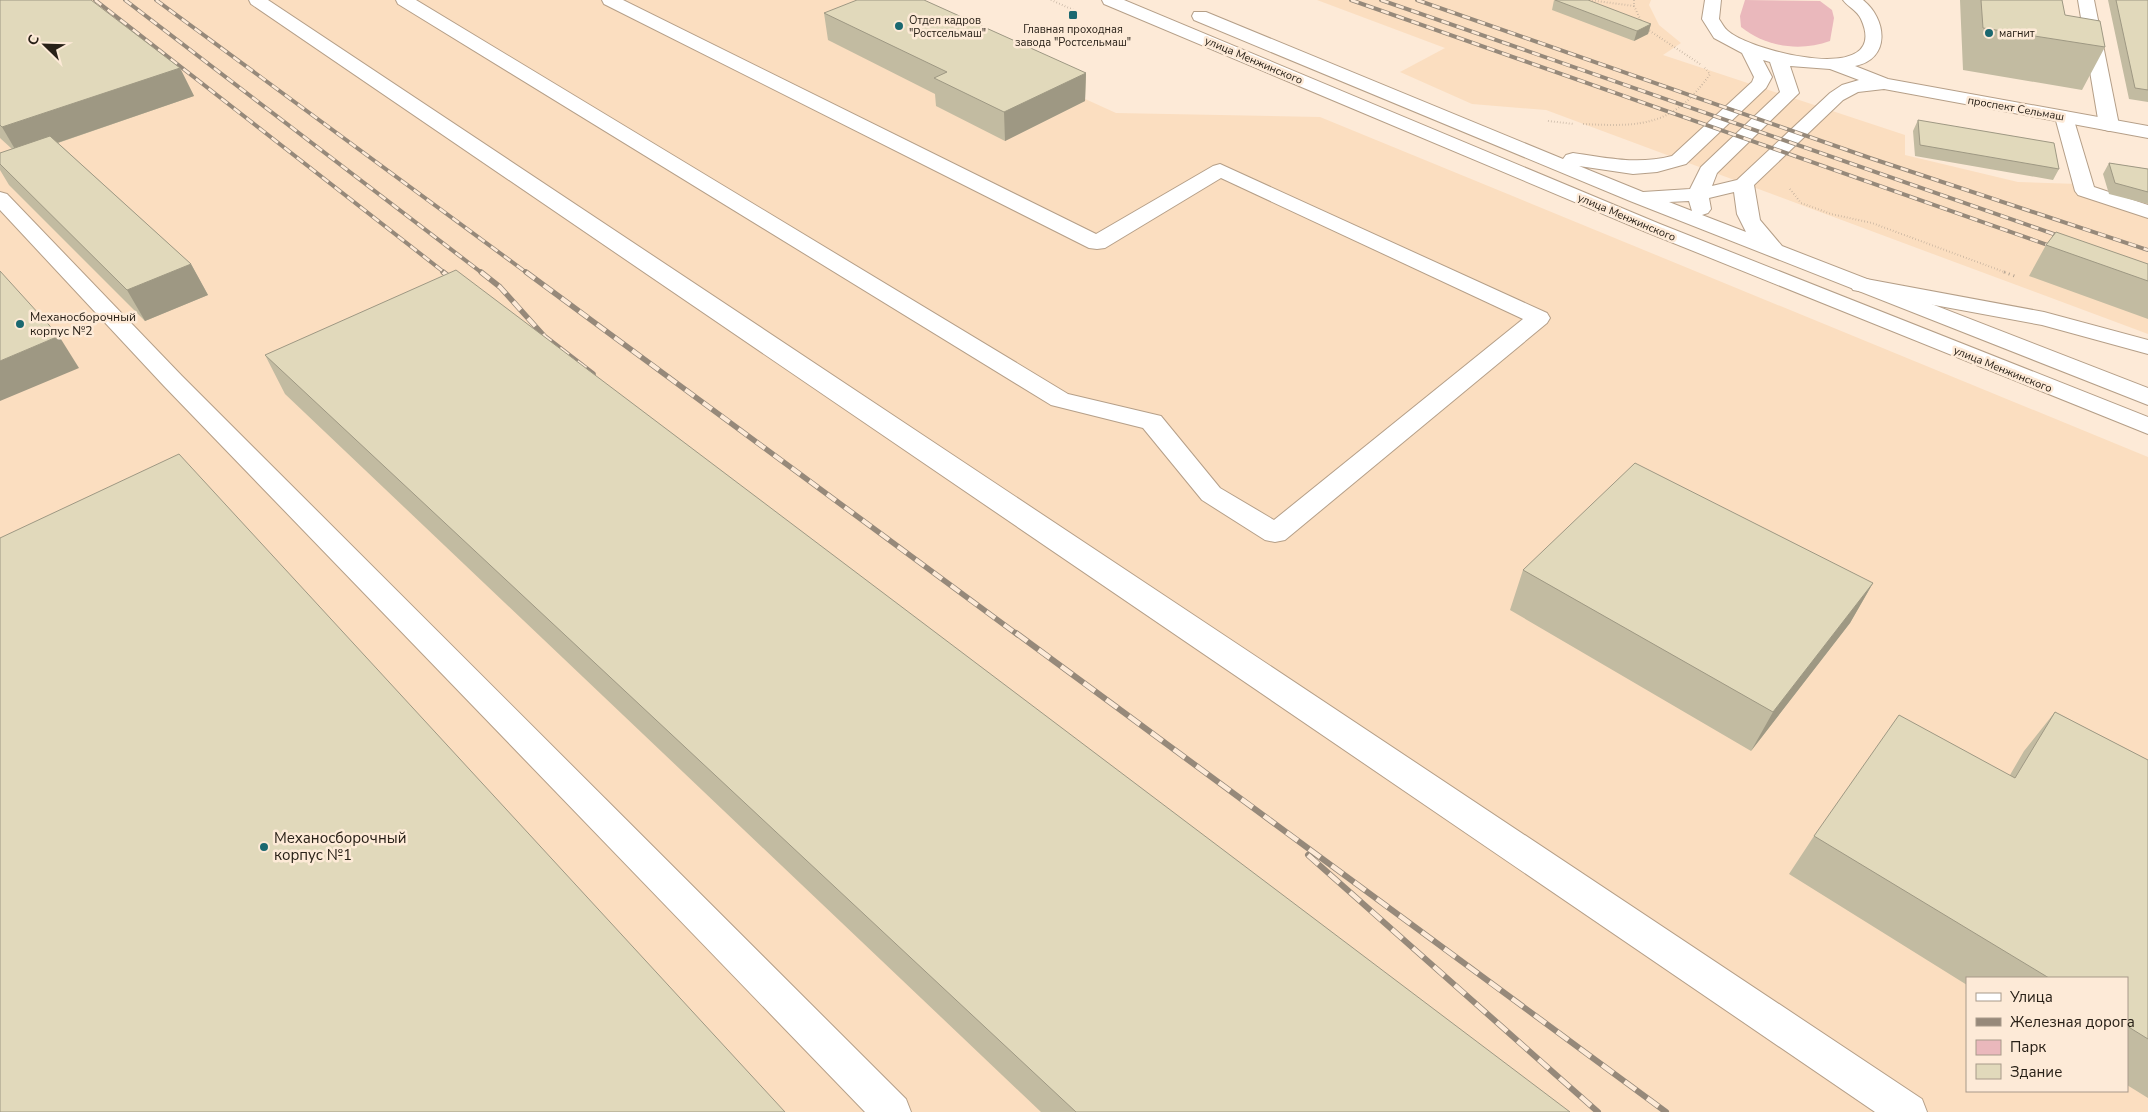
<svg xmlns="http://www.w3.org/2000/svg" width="2148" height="1112" font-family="'Nunito Sans',sans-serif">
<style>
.built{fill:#fbdec0;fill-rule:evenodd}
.green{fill:#eab8bc}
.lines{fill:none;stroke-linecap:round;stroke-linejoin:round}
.minor-casing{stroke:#b59f88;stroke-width:2}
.major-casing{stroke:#b59f88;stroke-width:2}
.path-far1{stroke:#b0a191;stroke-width:2;stroke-dasharray:0.5 2.5;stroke-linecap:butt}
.path{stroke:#b0a191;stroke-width:3;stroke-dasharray:1 4;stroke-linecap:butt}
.minor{fill:#fff;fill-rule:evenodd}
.major{fill:#fff;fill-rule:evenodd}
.rail-far2-casing{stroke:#96897a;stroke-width:4}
.rail-far1-casing{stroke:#96897a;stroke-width:5.5}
.rail-casing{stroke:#96897a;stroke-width:6}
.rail-far2{stroke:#fdead7;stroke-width:2.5;stroke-dasharray:8;stroke-linecap:butt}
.rail-far1{stroke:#fdead7;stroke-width:4;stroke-dasharray:11;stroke-linecap:butt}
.rail{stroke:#fdead7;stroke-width:4.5;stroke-dasharray:14;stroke-linecap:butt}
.wall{fill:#c2bba1}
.shaded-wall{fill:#9e9883}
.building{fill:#e1d9bb;stroke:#9e9883}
.poi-dot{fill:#1b6870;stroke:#fdead7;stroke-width:2}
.labels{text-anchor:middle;stroke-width:5;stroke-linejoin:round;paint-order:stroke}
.far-poi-label{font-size:11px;fill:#282017;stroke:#fdead7;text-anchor:start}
.far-street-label{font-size:11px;fill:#282017;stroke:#fdead7}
.poi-label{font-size:12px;fill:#282017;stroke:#fdead7;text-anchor:start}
.near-poi-label{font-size:15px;fill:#282017;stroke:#fdead7;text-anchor:start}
</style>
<rect width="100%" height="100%" fill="#fdead7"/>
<path class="built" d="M0 0H867L1116 113 1320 117 2148 457V1112H0ZM1967 978H2127V1091H1967Z
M1317 0H1651L1649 5 1659 25 1681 43 1663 55 1905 135V155L2018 182 2079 184 2148 203V334L1546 110 1472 104 1400 72 1445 48Z"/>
<path class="green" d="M1745 0 1820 1 1832 10 1834 18 1830 41C1800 52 1766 47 1741 27L1740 16Z"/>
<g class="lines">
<g class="minor-casing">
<path id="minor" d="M249 0H268L1922 1099 1927 1112H1875L251 4Z
M396 0H416L1068 394 1161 416 1220 488 1274 520 1523 319 1221 178 1105 248 1097 249 1089 248 604 4 602 0H623L1096 234 1213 166 1220 164 1547 313 1550 318 1547 323 1285 540 1275 542 1265 540 1202 500 1143 428 1051 405 398 4Z
M2078 0H2094L2119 125 2116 129 2109 131 2102 129 2099 125Z
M2064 111 2071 113 2073 117 2094 187 2148 205V218L2078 195 2075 191 2055 117 2057 113Z
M0 192 7 194 182 376 906 1099 911 1112H865L164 386 0 210Z
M1861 278 2044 312 2148 340V354L2042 325 1853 290 1850 285 1853 280Z"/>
</g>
<g class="major-casing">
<path id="major" d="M1102 0H1124L1660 224 2148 417V434L1646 232 1104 4Z
M1705 0H1721L1719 19C1722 23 1724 28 1728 31 1752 52 1892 87 1861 19 1857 10 1848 7 1843 0H1863C1887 19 1891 59 1855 66L1888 79 2148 126V138L1884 89 1858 92 1843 100 1754 185 1760 220 1782 246 2148 388V405L1630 201 1194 20 1192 16 1194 12H1206L1563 159 1566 155 1573 153C1608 158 1637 165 1672 156L1752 82 1754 77 1742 53 1714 38 1702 19ZM1763 60 1770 62 1780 92 1701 167 1690 189 1643 192 1579 166 1633 174 1657 172 1686 164 1766 88 1772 77ZM1790 66 1830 69 1859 80 1842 85 1830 93 1737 180 1712 186 1717 173 1799 93ZM1734 192 1737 214 1746 232 1702 215 1708 213 1711 209 1709 198ZM1689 201 1692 211 1669 202Z"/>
</g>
<path class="path-far1" d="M1051 0 1078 12
M1589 0 1634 6
M1634 0V6L1642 23
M1647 29 1700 64
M1548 121 1574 124
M1583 124C1642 127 1674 126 1710 74L1704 67
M1790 189 1801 203 1831 214 1872 223 2007 273"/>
<path class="path" d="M2004 272 2017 277"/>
<use href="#minor" class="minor"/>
<use href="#major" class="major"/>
<g class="rail-far2-casing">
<path id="rail-far2" d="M95 0 445 273
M125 0 482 273
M156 0 527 273
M1351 0 2059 249
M1381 0 2068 239
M1417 0 1870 158 2148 250"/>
</g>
<g class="rail-far1-casing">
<path id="rail-far1" d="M443 272 457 283
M481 272 500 287 545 337 593 374
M526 272 1018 635"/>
</g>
<g class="rail-casing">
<path id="rail" d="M1016 633 1666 1112
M1308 855 1598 1112"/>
</g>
<use href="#rail-far2" class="rail-far2"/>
<use href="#rail-far1" class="rail-far1"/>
<use href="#rail" class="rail"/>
</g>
<path class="wall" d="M0 0 180 68 194 96 58 143 191 264 208 295 145 321 9 185 0 170V153L12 149 0 138Z
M1554 0 1651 24 1648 34 1634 41 1552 10Z
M1960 0H2062L2065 15 2105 47 2082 90 1963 70Z
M2108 0H2148V102L2129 99Z
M824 13 1086 73 1085 101 1005 141 936 106 935 94 828 40Z
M1918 120 2059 169 2053 180 1915 156 1913 131Z
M2109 163 2148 169V204L2109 194 2103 174Z
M2046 245 2148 264V319L2029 276Z
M265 355 1570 1112H1041L285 394Z
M1523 570 1873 583 1850 623 1751 751 1510 610Z
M2055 712 2148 760V1098L2127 1085V978H1967V985L1789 874 1814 836 2010 775 2024 751Z"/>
<path class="shaded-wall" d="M1651 24 1648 34 1634 41 1637 31Z
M180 68 194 96 19 156 2 127Z
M1086 73 1085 101 1005 141 1004 112Z
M191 264 208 295 145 321 127 290Z
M59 336 79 368 0 401V361Z
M1873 583 1850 623 1751 751 1773 712Z"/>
<path class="building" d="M0 0H91L180 68 2 127 0 125Z
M857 0H924L1086 73 1004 112 934 78 947 72 824 13Z
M1555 0H1588L1651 24 1637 31Z
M1981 0H2062L2065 15 2100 21 2105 47 1983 28Z
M2116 0H2148V90L2135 88Z
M1918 120 2054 143 2059 169 1920 145Z
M50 136 191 264 127 290 0 164V153Z
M2109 163 2148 169V192L2115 183Z
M2056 232 2148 264V281L2046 245Z
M456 270 1570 1112H1076L265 355Z
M0 271 59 336 0 361Z
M179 454 785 1112H0V538Z
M1635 463 1873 583 1773 712 1523 570Z
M2055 712 2148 760V1039L2127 1026V978H2049L1814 836 1899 715 2015 778Z"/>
<g class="poi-dot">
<rect x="1068" y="10" width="10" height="10" rx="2.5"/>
<circle cx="899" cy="26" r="5"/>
<circle cx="1989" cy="33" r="5"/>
<circle cx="20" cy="324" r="5"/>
<circle cx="264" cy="847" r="5"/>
</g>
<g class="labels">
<g class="far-poi-label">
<text x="909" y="24">Отдел кадров<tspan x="909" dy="13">"Ростсельмаш"</tspan></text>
<text x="1073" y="33" text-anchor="middle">Главная проходная<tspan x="1073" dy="13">завода "Ростсельмаш"</tspan></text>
<text x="1999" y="37">магнит</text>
</g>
<g class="far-street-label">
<text transform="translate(1254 60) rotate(23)" y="4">улица Менжинского</text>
<text transform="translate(2016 108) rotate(10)" y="4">проспект Сельмаш</text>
<text transform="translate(1627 217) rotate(23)" y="4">улица Менжинского</text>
<text transform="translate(2003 369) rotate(22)" y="4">улица Менжинского</text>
</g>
<g class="poi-label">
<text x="30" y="321">Механосборочный<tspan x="30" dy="14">корпус №2</tspan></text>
</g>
<g class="near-poi-label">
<text x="274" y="843">Механосборочный<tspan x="274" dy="17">корпус №1</tspan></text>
</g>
</g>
<rect x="1966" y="977" width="162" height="115" fill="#fdead7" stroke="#a8998a"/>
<rect x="1976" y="993" width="25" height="8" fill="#ffffff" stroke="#a8998a"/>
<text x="2010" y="1002" font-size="15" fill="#282017">Улица</text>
<rect x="1976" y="1018" width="25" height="8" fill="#96897a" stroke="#a8998a"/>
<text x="2010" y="1027" font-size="15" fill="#282017">Железная дорога</text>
<rect x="1976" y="1040" width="25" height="15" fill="#eab8bc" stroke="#a8998a"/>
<text x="2010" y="1052" font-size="15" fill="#282017">Парк</text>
<rect x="1976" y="1064" width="25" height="15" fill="#e1d9bb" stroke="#a8998a"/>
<text x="2010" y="1077" font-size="15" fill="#282017">Здание</text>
<g transform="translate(45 45) rotate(293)" stroke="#fdead7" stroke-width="4" paint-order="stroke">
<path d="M0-4L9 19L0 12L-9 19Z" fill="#282017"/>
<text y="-8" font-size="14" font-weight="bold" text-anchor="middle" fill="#282017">С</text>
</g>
</svg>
